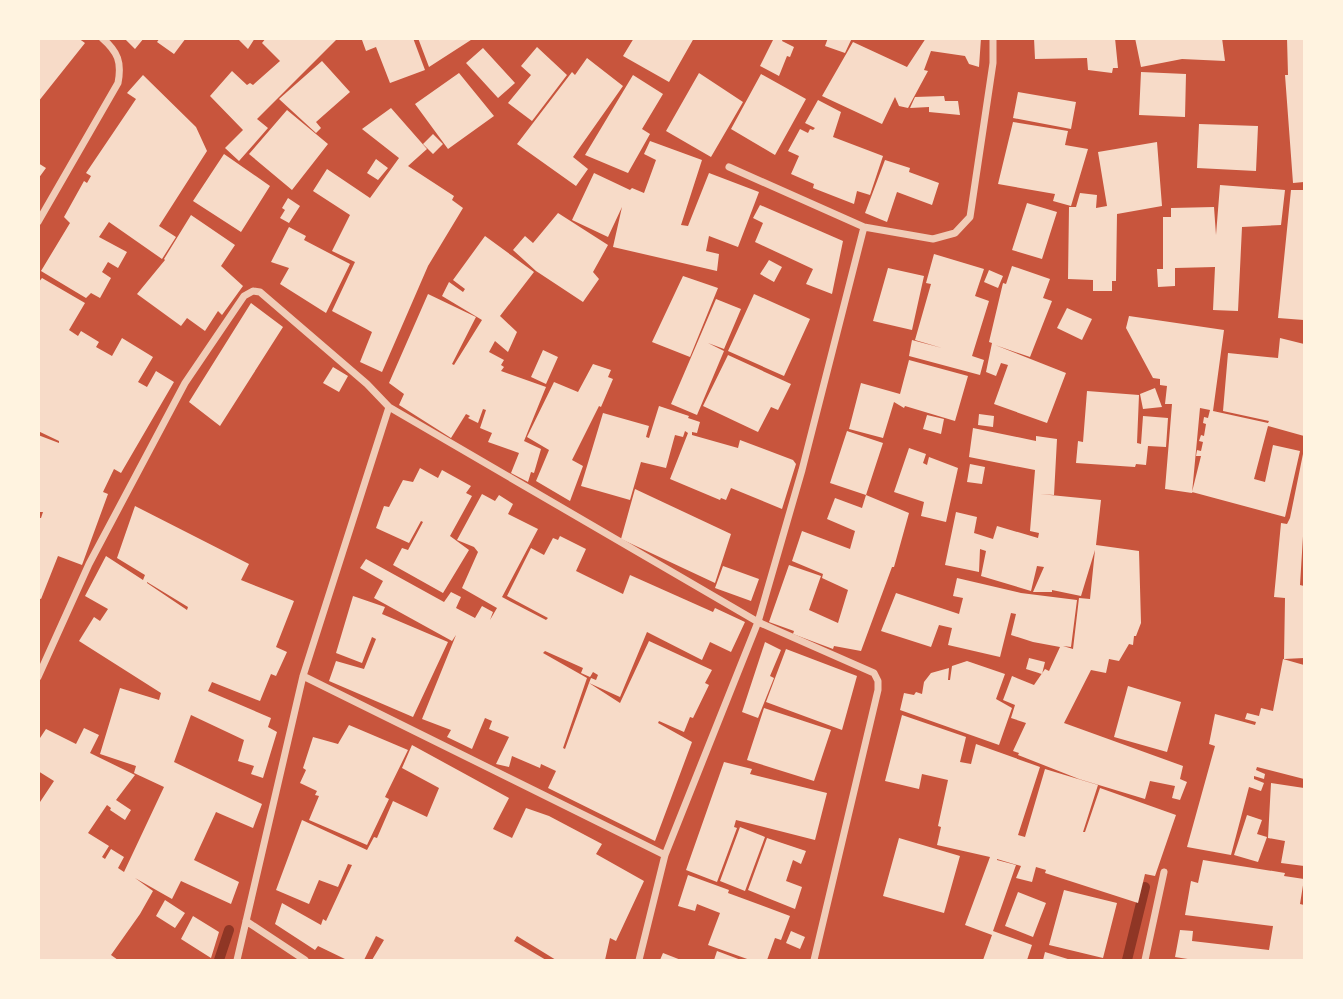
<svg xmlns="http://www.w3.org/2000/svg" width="1343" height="999" font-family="Poppins,sans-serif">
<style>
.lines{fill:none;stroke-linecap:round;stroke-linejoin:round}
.stream{stroke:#8f3625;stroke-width:10}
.building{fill:#f7dbc8;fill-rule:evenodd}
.minor{stroke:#f1ccb7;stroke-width:7}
</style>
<rect width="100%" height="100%" fill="#c8553d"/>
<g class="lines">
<path class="stream" d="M219 960 229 930
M1127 960 1145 887"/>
</g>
<path class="building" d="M38 38H78L85 43 38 102Z
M124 38H144L135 49Z
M160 38H186L174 54 157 42Z
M237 38H255L248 49Z
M266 38H338L257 119 268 128 239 161 225 148 243 130 210 96 232 71 247 85 250 83 253 85 280 61 262 43Z
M365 38H413L425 70 390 83 376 47 366 51 362 40Z
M418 38H474L429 67Z
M634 38H694L669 82 623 56Z
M774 38H783L782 41 794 47 790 57 787 56 779 76 760 66Z
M828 38H852L845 53 825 46Z
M926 38H981L979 67 969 64 965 56 931 51 924 70 928 71 908 108 899 106 895 97 882 124 822 96 853 42 907 67Z
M1034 38H1115L1118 68H1113L1112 73 1088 70 1087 58 1035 59Z
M1135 38H1222L1225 61 1182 59 1141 67Z
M1287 38H1304V182L1293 183 1285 75H1288Z
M537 47 567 75 532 121 508 103 531 75 521 66Z
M483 48 515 83 498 98 466 63Z
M587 58 623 86 573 157 588 169 576 186 517 144 572 72 575 75Z
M322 61 350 92 316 122 321 128 316 133 279 99Z
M1141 72 1186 74 1185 117 1139 115Z
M459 73 494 116 448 149 415 104Z
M699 73 743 102 711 157 666 131Z
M761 74 806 99 775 155 731 129Z
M143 75 196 127 207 151 159 226 176 237 162 259 109 222 99 237 127 252 118 268 108 262 102 272 111 278 100 298 91 293 86 298 41 271 70 223 64 217 84 181 87 183 91 176 86 173 136 99 127 93Z
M633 75 663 94 642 129 650 134 628 173 585 155Z
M1018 92 1076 102 1071 129 1013 118Z
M944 96 945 101H958L960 115 929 112V107L910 108 915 97Z
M818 100 841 112 833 137 883 156 870 195 857 191 854 204 813 188 814 184 791 174 799 156 788 151 800 129 808 133 810 129 813 130 815 128 805 123Z
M391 108 427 149 408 166 454 196 452 200 463 208 428 266 382 372 360 362 372 332 332 311 355 262 332 251 350 215 313 191 327 169 370 198 399 158 362 129Z
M287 110 328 144 292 190 249 154Z
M1013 122 1068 131 1065 145 1088 149 1071 206 1053 201 1055 194 998 184Z
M1199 124 1258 126 1256 171 1197 168Z
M433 134 443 144 433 154 423 144Z
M650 141 702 160 681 225 688 226 709 173 759 192 738 247 709 236 706 251 719 254 717 271 613 247 622 207 608 237 572 220 594 173 630 190 632 188 644 193 656 160 644 154Z
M1157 142 1162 206 1117 214 1116 281H1112V291H1093V280L1068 279 1069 207H1076L1080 193 1097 195 1096 208 1107 206 1098 152Z
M224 154 270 186 241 232 193 201Z
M376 159 388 168 378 180 367 173Z
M885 160 910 168 909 172 939 183 932 205 897 192 887 222 865 213Z
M38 163 46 168 38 179Z
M1220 185 1285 190 1281 225 1242 227 1238 311 1213 310 1215 267 1175 268V286L1158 287 1157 269H1163V217H1171V208L1214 207 1216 235Z
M1291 190H1304V320L1278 318Z
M288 198 300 206 289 223 280 218 285 210 282 208Z
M1027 203 1057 212 1042 259 1012 250Z
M760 205 843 241 832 294 806 284 813 269 755 242 763 223 753 218Z
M558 213 608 245 593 272 599 279 583 302 536 271 513 250 525 236 533 243Z
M191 215 235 245 221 266 243 286 222 315 218 311 205 331 187 318 181 326 137 294 165 260 164 259Z
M289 227 306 236 304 240 350 264 326 313 280 284 289 268 271 262Z
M485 236 534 272 500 316 517 332 508 352 495 341 489 352 504 360 501 365 504 367 501 371 546 387 524 441 541 449 534 473 531 472 528 482 511 473 519 453 488 442 492 433 480 428 486 410 483 409 478 423 468 418 470 416 466 414 451 438 399 405 404 394 389 383 428 294 476 317 452 364 454 365 482 320 442 296 449 282 463 292 465 289 453 280Z
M934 254 984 269 975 296 989 301 972 356 984 360 980 375 909 356 912 340 942 348 915 340 931 284 926 283Z
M769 260 782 267 774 282 760 274Z
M1012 266 1050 279 1043 298 1052 301 1030 357 995 345 1066 373 1047 423 994 404 1008 365 1001 363 996 376 986 372 992 343 989 342 1003 283 1006 284Z
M888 268 924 276 912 330 873 321Z
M989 270 1003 276 998 288 984 282Z
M683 276 718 288 690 357 652 342Z
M42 278 85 303 69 330 78 336 81 331 99 342 96 347 112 356 122 338 153 357 138 382 147 387 156 371 174 382 121 473 114 469 103 492 108 494 82 565 58 556 41 599 38 598V518H41L43 512H38V435L59 443V441L38 431V283Z
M754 294 810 319 784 376 728 351Z
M716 299 741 309 724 349 708 343 724 351 697 415 671 404Z
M251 303 283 327 220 426 189 402Z
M1067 308 1092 319 1082 340 1057 328Z
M1129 316 1224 330 1213 411 1268 423 1269 421 1223 411 1228 353 1278 358 1280 338 1304 344V436L1268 426 1254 479 1265 482 1273 445 1300 451 1285 517 1192 492 1201 456H1196L1197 450 1201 451 1203 442 1199 441 1201 435 1204 436 1206 424 1203 423 1204 417 1208 418 1210 410 1200 408 1192 493 1165 489 1172 404H1165L1167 386 1160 385V379L1153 378 1126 328Z
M543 350 558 357 546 384 531 377Z
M728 355 791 384 778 410 771 407 758 432 703 406Z
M909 360 968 376 955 421 905 406 904 408 894 402 883 438 849 429 861 383 900 394Z
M593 364 611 370 608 377 613 379 601 407 599 406 572 460 583 466 570 501 536 481 549 450 527 437 554 382 578 392Z
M333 367 348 376 339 392 323 383Z
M1155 388 1162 407 1143 409 1140 394Z
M1087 391 1139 395 1137 443 1141 444 1143 416 1168 418 1166 447 1148 446 1146 465 1136 464 1135 467 1076 463 1078 441 1083 442Z
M659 406 689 416 688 418 700 422 697 433 692 432V435L738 448 740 440 793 460 796 464 782 509 731 488 726 500 721 498 720 500 670 479 688 433 685 431 683 437 675 435 666 468 641 462 630 500 581 486 603 413 649 426 646 437 649 438Z
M979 414 994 416 993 427 978 425Z
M927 415 944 419 941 434 923 429Z
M973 428 1036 441V436L1057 439 1054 495 1040 494 1101 500 1096 545 1139 551 1141 623 1136 636H1134L1133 645 1129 644 1119 661 1109 659 1106 673 1091 670 1064 723 1183 766 1180 779 1187 782 1180 800 1172 798 1175 786 1150 781 1145 799 1079 779 1018 755 1019 753 1013 751 1026 723 1011 718 1015 705 1003 700 1012 676 1034 685 1045 669 1049 671 1060 647 1033 642 1011 635 1016 614 1011 613 1000 657 948 645 952 628 939 625 931 647 881 631 896 593 959 614 963 598 953 596 957 578 1021 593 1077 600 1071 647 1063 646 1073 649 1079 598 1090 599 1095 550 1081 596 1052 590V592H1033L1044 567 1037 566 1031 591 981 576 986 551 980 549 979 572 945 565 956 512 977 517 974 533 993 539 997 526 1038 538 1039 533 1030 531 1035 470 969 457Z
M847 431 883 443 866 495 830 483Z
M909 448 926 454 923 463 927 465 929 457 958 468 946 522 921 516 924 502 894 492Z
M1303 454 1304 520 1300 585 1304 586V658L1284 659 1285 598 1274 597 1281 523 1287 524 1290 518Z
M970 464 985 467 982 484 967 482Z
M420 468 438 478 442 470 471 486 466 493 472 496 450 536 469 550 443 593 393 565 402 548 408 550 423 522 421 521 409 543 376 528 384 506 389 507 403 480 413 482Z
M635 489 731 534 715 583 621 539Z
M482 494 495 501 499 495 513 504 508 514 538 529 502 597 546 620 548 618 507 596 531 548 544 555 553 538 558 540 560 536 586 549 576 571 623 594 630 575 713 612 715 608 745 622 731 652 710 642 702 660 647 632 620 697 589 683 591 678 596 680 598 675 593 672 590 677 581 673 583 668 545 651 543 653 587 678 563 748 565 749 589 683 620 703 649 641 712 670 705 683 709 685 693 718 690 717 684 732 659 721 658 723 692 742 655 841 548 788 556 771 541 764 540 768 512 756 509 767 496 764 509 737 489 729 492 721 485 718 472 749 447 737 451 730 422 719 456 635 452 641 374 598 383 581 360 568 366 559 444 602 451 592 461 597 456 608 475 618 482 606 493 612 490 620 497 608 462 588 478 552 474 547 457 540Z
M866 495 909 513 894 567H892L861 651 834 646 833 649 793 634 794 631 769 622 789 565 821 576 809 610 838 623 848 590 822 578 823 574 792 561 802 531 850 549 855 531 827 519 835 498 862 508Z
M135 506 249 564 241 580 294 601 276 647 287 652 276 676 271 674 260 701 212 682 208 691 271 718 268 727 277 732 263 778 251 774 254 766 238 761 244 740 191 715 174 762 262 804 253 828 216 812 194 860 239 882 231 904 181 881 172 899 135 878 153 891 140 914 111 955 118 960H38V805L54 781 38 771V741L46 729 76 744 84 728 99 735 90 753 135 775 116 800 131 810 125 820 110 810 111 808 107 805 88 833 109 846 102 857 105 859 111 849 124 857 118 868 124 872 164 787 134 773 136 766 100 754 120 688 159 700 161 693 79 641 94 617 100 621 108 609 85 596 106 556 143 580 145 575 117 558ZM147 582 188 607 187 610 147 583Z
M723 566 759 579 751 601 715 588Z
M353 596 385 607 382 614 448 642 413 717 329 681 336 661 364 669 376 639 372 637 362 663 336 653Z
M765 642 781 650 770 676 774 678 758 718 742 712Z
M786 649 857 676 842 730 766 702Z
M1029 658 1045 662 1042 674 1026 669Z
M1283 659 1304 665V779L1257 767 1256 770 1265 774 1264 779 1254 776V779L1264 783 1261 791 1249 787 1231 855 1187 847 1215 746 1209 744 1215 714 1255 725 1256 722 1245 719 1247 713 1259 716 1261 708 1273 711Z
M967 661 1005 674 996 699 1012 708 999 745 900 710 904 693 914 695 916 692 922 694 924 682 931 673 949 668 948 680H950L952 666Z
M1128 686 1181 702 1167 752 1114 737Z
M764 708 831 730 814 781 747 760Z
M902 715 966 737 960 762 971 764 976 744 1040 767 1018 835 1025 837 1045 769 1098 785 1083 832H1085L1100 788 1176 815 1155 876 1145 874 1138 903 1045 873 1046 870 1036 867 1032 882 1016 878 1021 866 997 859V860L1016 865 993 931 1032 945 1027 960H983L992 935 965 925 990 857 937 845 941 827 938 826 948 780 922 774 919 789 885 781Z
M349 725 408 750 385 797 389 799 367 845 309 820 319 796 315 795 317 791 300 783 306 770 303 768 313 737 338 744Z
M412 745 509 798 493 829 512 838 526 808 549 816 602 844 596 854 644 881 616 941 610 938 605 960H556L517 936 514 941 546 960H372L384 940 376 936 364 960H347L318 946 315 950 275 924 282 903 321 925 323 919 326 921 352 865 348 864 338 887 319 880 309 904 276 890 302 820 367 850 374 837 377 838 393 801 427 817 439 788 402 768Z
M724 762 752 769 750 774 827 793 815 840 736 820 734 827 737 828 717 882 686 870Z
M1271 783 1304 788V866L1281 863 1285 841 1268 838Z
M1247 815 1262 820 1257 834 1267 837 1258 862 1234 855Z
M740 827 765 837 745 891 720 881Z
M767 838 806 851 801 864 793 860 786 881 802 887 795 909 748 890Z
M899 838 960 856 944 913 883 896Z
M1203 860 1285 873 1284 876 1304 879 1300 904 1304 905V960H1194L1175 957 1180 930 1193 931 1192 941 1269 950 1273 926 1185 915 1191 881 1198 883Z
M688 875 729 890 728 893 790 916 781 940 775 938 767 960H750L708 945 720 913 697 904 695 911 678 906Z
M1064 890 1117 903 1103 958 1049 945Z
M1018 892 1046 903 1033 937 1005 926Z
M165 900 185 913 175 928 156 916Z
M193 916 219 932 211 958 181 939Z
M791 931 805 937 800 949 786 943Z
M717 951 741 960H714Z
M1045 952 1071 960H1043Z
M663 953 681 960H660Z"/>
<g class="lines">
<path class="minor" d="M729 167 864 227 933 239 955 233 970 217 993 63V38
M38 222 118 83C122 62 118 52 102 38
M303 676 665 855
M38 677 89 564 185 383 244 296 253 291 260 292 367 384 389 407 758 622 874 673 878 681V690L814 960
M246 921 305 960
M237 960 303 676 389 407
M639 960 665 855 758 622 802 470 864 227
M1145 960 1164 872"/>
</g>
<rect width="1343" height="999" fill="none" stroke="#fff3e0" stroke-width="80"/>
</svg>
